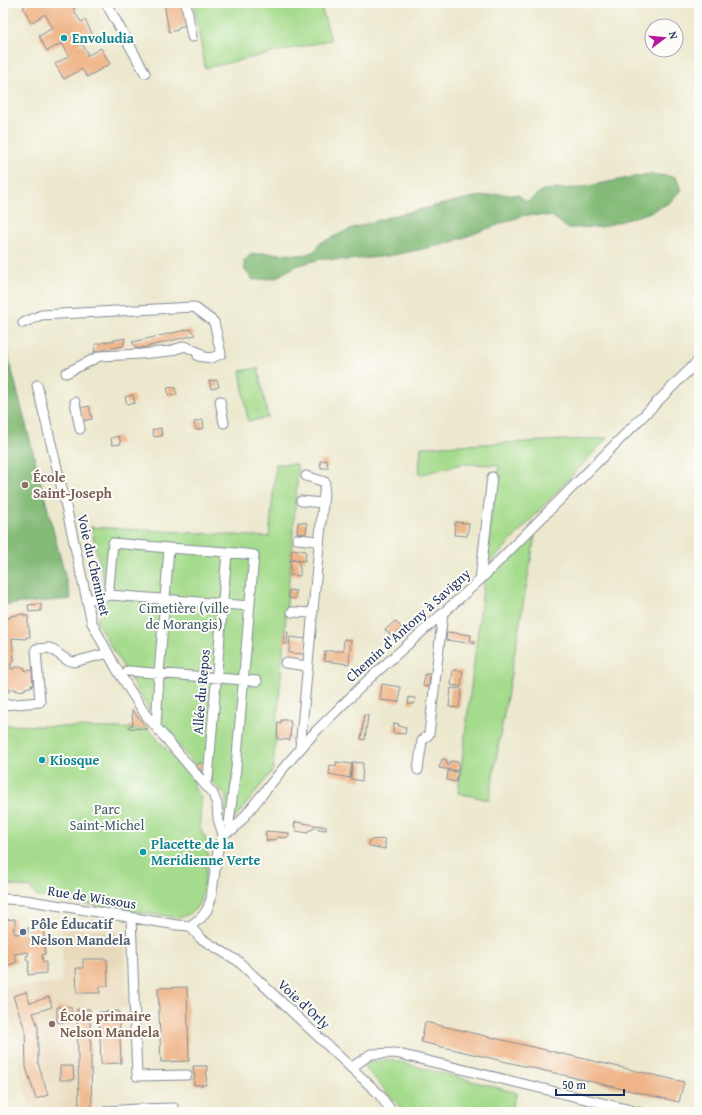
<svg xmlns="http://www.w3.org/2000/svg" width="702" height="1115" font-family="'Gentium Book Plus',serif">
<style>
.built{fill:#e8d9ba}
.green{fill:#a5db8c;stroke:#608575}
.forest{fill:#84bb78;stroke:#50756b}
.building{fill:#efb589}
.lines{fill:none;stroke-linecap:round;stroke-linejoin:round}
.minor-casing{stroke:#848c96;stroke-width:11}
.minor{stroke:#fff;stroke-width:9}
.culture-dot{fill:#0f9aa8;stroke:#fdfcf7;stroke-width:1.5}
.education-dot{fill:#8d6e63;stroke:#fdfcf7;stroke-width:1.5}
.service-dot{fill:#5c6f8a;stroke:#fdfcf7;stroke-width:1.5}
.labels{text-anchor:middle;stroke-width:4;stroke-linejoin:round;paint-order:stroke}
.culture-label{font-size:14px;font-weight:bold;fill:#0d838f;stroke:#fdfcf7;text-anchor:start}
.education-label{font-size:14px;font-weight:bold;fill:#785e54;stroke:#fdfcf7;text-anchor:start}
.street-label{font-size:14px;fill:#1b2f5e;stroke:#fdfcf7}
.park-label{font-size:14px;fill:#3e5a6a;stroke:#fdfcf7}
.service-label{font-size:14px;font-weight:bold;fill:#4e5e75;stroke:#fdfcf7;text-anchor:start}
</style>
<rect width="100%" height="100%" fill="#fdfcf7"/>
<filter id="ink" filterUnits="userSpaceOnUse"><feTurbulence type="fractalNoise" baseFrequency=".025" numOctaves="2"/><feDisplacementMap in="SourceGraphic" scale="8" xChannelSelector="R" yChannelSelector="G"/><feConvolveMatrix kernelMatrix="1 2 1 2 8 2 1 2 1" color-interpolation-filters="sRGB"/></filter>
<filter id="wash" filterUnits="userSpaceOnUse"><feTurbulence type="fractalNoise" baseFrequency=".012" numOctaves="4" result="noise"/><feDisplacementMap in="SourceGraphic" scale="16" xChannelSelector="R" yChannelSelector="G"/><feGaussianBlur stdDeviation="0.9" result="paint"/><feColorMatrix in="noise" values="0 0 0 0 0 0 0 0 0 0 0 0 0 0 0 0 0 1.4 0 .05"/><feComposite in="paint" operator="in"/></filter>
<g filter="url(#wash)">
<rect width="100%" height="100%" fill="#ece8cd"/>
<path class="built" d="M62 929 115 930 125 936 126 1007 90 1009 92 1112H40L30 1104 20 1073 18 1039 3 995V988L62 983Z"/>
<path class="green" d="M194 3H320L331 40 205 68Z
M258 368 268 418 248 421 240 371Z
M607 438 491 562 485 561 499 465 461 464 419 475 421 447Z
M276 464H297V484L273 770 233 821 225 819 226 796 210 780V776L202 773 152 715 96 621 108 600 91 527 269 537Z
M535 536 489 800 458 793 484 581Z
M3 725 148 729 194 779V787L201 798C202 809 198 819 201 830 203 835 207 839 208 844 207 859 205 898 196 908 191 914 185 916 178 918L38 897 36 896 31 888 10 885 3 893Z
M388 1059 517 1093 510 1112H404L362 1064Z"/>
<path class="forest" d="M649 174 676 177 681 190 669 203 648 213 602 227 567 228 552 216 524 215 446 244 388 256 348 260 320 259 296 266 275 278 253 280 245 270 244 261 250 255 265 253 303 255 315 251 320 243 353 228 396 215 470 198 498 194 518 195 527 202 543 190 578 188Z
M3 336 71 599 3 605Z"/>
<g id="blocks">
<path class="building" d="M30 3H75L77 7 73 9 81 22 85 20 93 35 79 43 80 45 82 44 88 54 86 55 87 56 101 48 110 64 87 77 82 69 64 79 55 64 69 56 62 43 47 51 39 36 53 28 45 14 31 23 23 7Z
M164 3H183L187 25 178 27V30L169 32Z
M190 329 195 335 137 349 132 342Z
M125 338 123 346 94 352 96 344Z
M217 380 219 387 211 389 209 381Z
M175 387 177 394 169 396 167 388Z
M133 395 135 403 127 404 125 397Z
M89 406 92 419 83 421 81 408Z
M203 420 204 428 196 430 194 422Z
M161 428 162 436 154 437 152 430Z
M119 436 121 444 112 445 111 438Z
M327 460 328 468H321L320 461Z
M298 522 307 523 306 534 297 533Z
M455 522 469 523 467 536 454 535Z
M292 549 306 551 305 561 291 559Z
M290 560 299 561V567H300V576L290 575 291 562H290Z
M289 590 296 591 295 599 288 598Z
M41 604V611L29 612 28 605Z
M24 614V616H28V627H29L30 637H26V639L12 638 14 662 11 663V669H14V667H23V668H25V671L32 670 33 685H31L32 687H27V688H25V690L16 691V689H9V692H3V619L10 618V616Z
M395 621 402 628 392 637 385 630Z
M284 632H288L287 644H283Z
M447 632 471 635 470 641H475L474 644 446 640Z
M290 637 307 639 306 654 289 653Z
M344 639 351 640 349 664 324 661 325 651H343Z
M453 670 463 671 461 687 451 685Z
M425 674H430L429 687 423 686Z
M382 684 400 687 399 702 380 700Z
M451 688 462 689 459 708 449 707Z
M409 697 415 698 414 704H408Z
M132 710 148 729 129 728V726L133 725Z
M364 715H368L365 740 361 739Z
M281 720H290V723H291L290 740 277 739 278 722 281 723Z
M394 723 399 724 398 726 406 727 405 734 393 733Z
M38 760a4 4 0 1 1 8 0a4 4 0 1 1-8 0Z
M442 759 447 760V765H449L450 761 459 762 458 771 439 768Z
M336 762 352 764 350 778 329 774 330 765 336 766Z
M353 762 363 763 362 781 351 779Z
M199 763H202L205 766V769L202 772 196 766Z
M448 771 458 772 456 782 447 780Z
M295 822H297L326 827V830L313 828 312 830H309L308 833 296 831V827H294Z
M266 831 289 833V837L280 838V837H277L276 839 266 841 267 836 265 835Z
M385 839V849L369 846V840Z
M15 919V928H13L15 934 28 933V928L43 927 44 932H43L44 934 45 954 42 955 43 962H46V973L28 975 29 961H27L26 956 29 955 28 952 14 954 17 962 3 967V920Z
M83 959H107L108 986H100V993H77L76 968H83Z
M187 987 189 1061 161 1062 158 988Z
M26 992 30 1003 49 997 52 1007 33 1013 38 1027V1063L48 1095 36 1099 26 1067 25 1030 13 996Z
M57 1007H71L72 1022H57Z
M77 1009H90L92 1110 79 1111Z
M119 1011 121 1063 101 1064 99 1012Z
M425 1022 684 1082 679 1102 421 1042Z
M60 1066H73L74 1080H60Z
M193 1066H207L206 1085H194V1078L195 1077V1075H194Z"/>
</g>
</g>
<g filter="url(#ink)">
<use href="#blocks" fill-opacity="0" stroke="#848c96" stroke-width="1"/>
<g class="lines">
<g class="minor-casing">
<path id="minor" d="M106 3 145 73
M186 3 192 37
M23 323 41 315 194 307 214 322 221 354 211 358 198 356
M66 373 100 356 141 354 170 351 185 346 200 353
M37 385 63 493 92 623 116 668 145 714 213 794 217 804 218 819 223 834
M220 401 224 423
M75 402 80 429
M301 501 323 503
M297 539 319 541
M169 548 113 543 109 586 110 595 250 606
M227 552 254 555 236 768 229 823 234 829
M480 580 492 477
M87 600 110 595
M292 612 313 613
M285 663 308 666
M128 671 257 681
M3 705 40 702 36 649 50 648 67 660 74 662 108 653
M156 727 159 674 169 548 227 552 208 778 204 782
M300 748 325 482 306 476
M418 770 422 741 429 734 443 613
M3 899 25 900 177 925 190 926 201 918 207 910 211 899 218 849 223 834 233 829 240 822 286 765 316 731 369 679 480 580 699 360
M131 917 137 1076 187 1075
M190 926 200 938 238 961 379 1094 392 1112
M351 1068 371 1054 395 1053 639 1112
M107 1111 138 1109
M138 1112V1109L174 1108"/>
</g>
<use href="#minor" class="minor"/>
</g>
</g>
<g class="culture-dot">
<circle cx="64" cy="38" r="4"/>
<circle cx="42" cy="760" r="4"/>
<circle cx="143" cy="852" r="4"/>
</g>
<g class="education-dot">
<circle cx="25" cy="485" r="4"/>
<circle cx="52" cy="1024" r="4"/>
</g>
<circle class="service-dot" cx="23" cy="932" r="4"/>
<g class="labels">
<g class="culture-label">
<text x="72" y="43">Envoludia</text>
<text x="50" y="765">Kiosque</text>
<text x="151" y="849">Placette de la<tspan x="151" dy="16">Meridienne Verte</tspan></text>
</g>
<g class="education-label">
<text x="33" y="482">École<tspan x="33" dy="16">Saint-Joseph</tspan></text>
<text x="60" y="1021">École primaire<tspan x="60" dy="16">Nelson Mandela</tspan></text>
</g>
<g class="street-label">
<text transform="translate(94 565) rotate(77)" y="5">Voie du Cheminet</text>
<text transform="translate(408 625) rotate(-42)" y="5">Chemin d'Antony à Savigny</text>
<text transform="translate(201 692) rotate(-85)" y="5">Allée du Repos</text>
<text transform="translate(92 897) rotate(9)" y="5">Rue de Wissous</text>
<text transform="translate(304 1004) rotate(43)" y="5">Voie d'Orly</text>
</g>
<g class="park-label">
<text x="184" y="613">Cimetière (ville<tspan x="184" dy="16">de Morangis)</tspan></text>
<text x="107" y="814">Parc<tspan x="107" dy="16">Saint-Michel</tspan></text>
</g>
<g class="service-label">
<text x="31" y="929">Pôle Éducatif<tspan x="31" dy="16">Nelson Mandela</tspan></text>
</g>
</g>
<rect width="702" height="1115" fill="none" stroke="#fdfcf7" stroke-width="16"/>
<g transform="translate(664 38) rotate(74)"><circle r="19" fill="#fdfcf7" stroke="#a3aaba"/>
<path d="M0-3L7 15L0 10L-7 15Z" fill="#b5179e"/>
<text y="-6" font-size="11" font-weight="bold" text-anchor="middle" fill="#1b2f5e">N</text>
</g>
<path d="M556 1089v6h68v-6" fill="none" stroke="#1b2f5e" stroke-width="2"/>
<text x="562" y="1089" font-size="12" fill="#1b2f5e" stroke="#fdfcf7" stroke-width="3" paint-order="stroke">50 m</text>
</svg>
